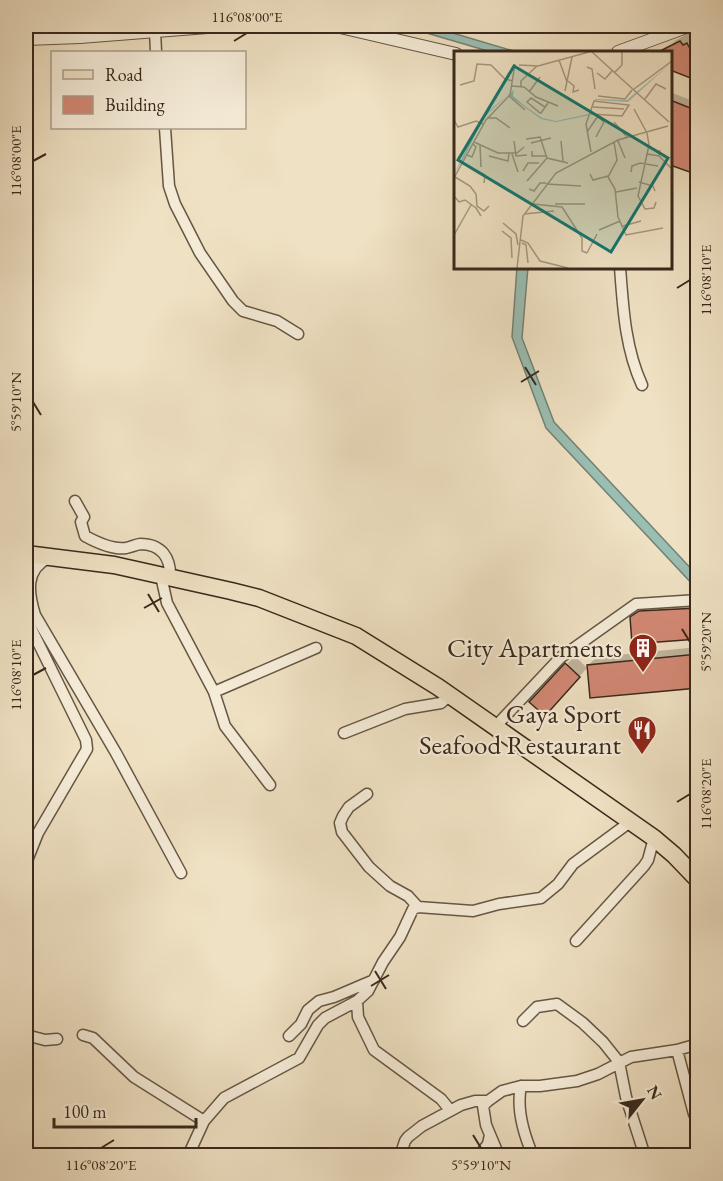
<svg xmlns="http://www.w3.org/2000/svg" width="723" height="1181" font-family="'EB Garamond',serif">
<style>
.water{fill:#9abeb2;stroke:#738276;stroke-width:1.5}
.shadow{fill:#0003}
.building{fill:#d28874;stroke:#39281b;stroke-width:1.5}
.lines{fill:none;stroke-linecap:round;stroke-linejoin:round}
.minor-casing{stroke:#665645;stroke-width:13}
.tertiary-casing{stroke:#665645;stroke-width:14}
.primary-casing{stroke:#39281b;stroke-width:19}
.minor{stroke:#f5ecd8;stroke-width:10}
.tertiary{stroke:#f5ecd8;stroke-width:12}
.primary{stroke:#efe1c3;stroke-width:16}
.ticks{fill:none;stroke:#39281b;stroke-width:2}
.labels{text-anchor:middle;stroke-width:4.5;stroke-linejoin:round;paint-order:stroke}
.poi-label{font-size:27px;fill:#39281b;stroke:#f5ecd8;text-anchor:end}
.inset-road{fill:none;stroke:#a69780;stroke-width:1.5}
.view{fill:#0f766e;fill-opacity:0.15;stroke:#0f766e;stroke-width:3}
.inset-edge{fill:none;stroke:#39281b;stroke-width:3}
.neatline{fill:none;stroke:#39281b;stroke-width:2}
.ticks-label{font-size:15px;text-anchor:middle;fill:#39281b}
</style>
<rect width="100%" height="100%" fill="#efe1c3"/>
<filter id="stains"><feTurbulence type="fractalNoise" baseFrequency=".00333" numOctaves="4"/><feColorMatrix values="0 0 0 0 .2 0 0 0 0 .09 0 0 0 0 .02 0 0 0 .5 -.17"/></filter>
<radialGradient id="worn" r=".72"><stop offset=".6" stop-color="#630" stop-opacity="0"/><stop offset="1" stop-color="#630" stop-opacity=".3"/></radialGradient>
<path class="water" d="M403 26H429L517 52H491Z
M517 267H528L522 338 554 422 697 575V589L546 428 512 337Z"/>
<path class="shadow" d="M689 33 691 38 696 36 698 39V79L670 52H665L675 41Z
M670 92 698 103V173L670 164Z
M698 600V638L632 618 648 604Z
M698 647V687L588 665 597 657Z
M575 656 587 668 553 706 531 701Z"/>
<path class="building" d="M680 41 683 45 687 43 689 47 698 50V81L670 70V52H658Z
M670 100 698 111V175L670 165Z
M698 608V639L632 644 630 617 639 611Z
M698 654V688L590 698 587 665Z
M565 663 580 677 545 716 529 702Z"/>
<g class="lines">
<g class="minor-casing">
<path id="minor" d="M155 31 156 52
M165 128 169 186 175 204 200 253 233 301 243 311 277 321 298 334
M620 267C623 307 625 348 642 385
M75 501 84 517 81 522 85 536C96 542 113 550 126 548 131 547 135 545 140 544 162 544 171 558 170 578
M48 558C25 570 28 592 35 615L116 753 181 873
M161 576 167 603 214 692 225 726 270 785
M26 618 86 740 87 749 38 833 26 863
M214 692 316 648
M495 727 560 658 636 604 698 600
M344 733 405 709 441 703 450 695
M367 794 349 807 343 816 340 823 342 832 369 867 390 886 408 896 418 907
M576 941 644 866 648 860 654 838
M357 1001 358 1017 374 1050 441 1099 450 1110
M523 1021 537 1007 557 1004 583 1023 603 1042 619 1062 626 1097 644 1153
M26 1035 45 1040 57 1039
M83 1035 93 1038 134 1077 204 1121
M289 1036 301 1024 308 1010 319 1001 334 997 374 980
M677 1050 694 1114 698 1119
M521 1086C516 1109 524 1135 533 1156
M488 1101 483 1106 486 1125 499 1156
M188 1156 204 1121 224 1098 299 1058 318 1025 325 1018 357 1001 368 991 383 962 400 937 413 909 418 907 473 911 499 904 541 898 558 884 573 864 630 822
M400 1156 405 1141 408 1137 422 1126 461 1105 475 1101H488L502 1091 521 1086H540L577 1081 598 1074 631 1057 677 1050 698 1044
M479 1156 488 1144 490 1135"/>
</g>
<g class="tertiary-casing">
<path id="tertiary" d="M336 26 456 54
M26 39 80 37 220 26
M618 52 689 26"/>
</g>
<g class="primary-casing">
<path id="primary" d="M26 554 114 565 231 591 259 598 356 636 438 687 654 838 674 855 698 880"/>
</g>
<use href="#minor" class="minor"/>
<use href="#tertiary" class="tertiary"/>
<use href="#primary" class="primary"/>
</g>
<path class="ticks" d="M234 41 247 33M33 161 46 154M677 288 690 280M525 367 536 385M521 382 539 371M33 402 41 415M148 594 159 612M144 608 162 598M682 629 690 642M33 675 46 668M677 802 690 794M375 971 386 989M371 986 389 975M473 1135 481 1148M101 1148 114 1140"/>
<defs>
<g id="building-pin" transform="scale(1.5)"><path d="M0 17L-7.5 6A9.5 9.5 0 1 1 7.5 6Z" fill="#8f2418" stroke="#f5ecd8"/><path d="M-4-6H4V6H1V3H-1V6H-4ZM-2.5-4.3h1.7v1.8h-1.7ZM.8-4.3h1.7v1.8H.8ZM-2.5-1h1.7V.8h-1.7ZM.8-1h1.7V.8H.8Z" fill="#fff"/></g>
<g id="restaurant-pin" transform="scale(1.5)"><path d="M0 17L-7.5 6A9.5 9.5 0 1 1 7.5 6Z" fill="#8f2418" stroke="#f5ecd8"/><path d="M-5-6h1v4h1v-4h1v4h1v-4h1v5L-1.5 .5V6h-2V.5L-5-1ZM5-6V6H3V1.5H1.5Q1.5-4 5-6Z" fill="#fff"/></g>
</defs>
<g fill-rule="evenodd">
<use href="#building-pin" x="643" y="648"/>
<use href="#restaurant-pin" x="642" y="730"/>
</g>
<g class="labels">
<g class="poi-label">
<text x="622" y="657">City Apartments</text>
<text x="621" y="723">Gaya Sport<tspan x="621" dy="31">Seafood Restaurant</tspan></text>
</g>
</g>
<g transform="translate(454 51)">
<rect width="218" height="218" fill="#efe1c3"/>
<path d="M217 12 174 51 141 49 136 64 102 71 87 68 54 44 30 66 10 107 0 123 29 65 60 39 59 45 72 56 88 67 102 70 135 63 141 48 173 49Z" fill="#9abeb2"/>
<path class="inset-road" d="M138 1 215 71M105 9 113 31M65 14 84 15 135 1M133 16 138 18 141 38M161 21 168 14V1M143 22 151 28 158 20M114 30 120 35 119 41 125 39M6 34 20 30 23 13 37 14 51 28 59 30M58 35 70 36 82 46 104 55M67 36V30L83 15M180 38 218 10M111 40 118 6M75 41 86 26M55 45 71 59M144 45 171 48 178 39M191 48 202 33 212 38M91 56 77 47 73 51 86 62H87L94 52M139 56 170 58M180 58 193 82M33 67H42L56 77M0 69 4 76 22 70 29 73M160 71 173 86M133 81 144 65M193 82 195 94 184 145 191 158 200 157 202 151M142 86 150 71 144 66M72 88 86 86 93 107 114 112M60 90 62 105 73 104M107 90 109 110M164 90 171 107M20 91 44 102H63L70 96M160 91 163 109 154 126 161 138 164 166 172 184 209 177M77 92 97 87M26 94 27 116M78 100V105H92M137 101 132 73 140 50 175 54 168 65 137 63M58 103 64 121M193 103 205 105 206 99M13 104 18 106 22 96 19 93M35 105 54 110 55 102M205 105 218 118M9 112 31 124 30 132M69 120 74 112H85M177 121 178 115 186 112 204 115M136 123 139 129 154 125M1 126 16 135 22 143 23 155 30 160 35 155M0 127 32 69 56 44 61 13M73 130 93 107M185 131 199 135 201 140M92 133 127 135M75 138 80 140 86 132H92M162 141 183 137M0 145 5 151 11 149 22 157 27 165M79 153 108 156 128 187V200L133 202M101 153H131M70 163 100 160M49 172 62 183 64 194M169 175 187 170M145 179 166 170M48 180 57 187 58 207M0 184 17 154M67 189 74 192 86 210 114 217M68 192 72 194 74 212M133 202 143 183M63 217 69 165 102 122 164 89 214 75"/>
<path class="view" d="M60 15 214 107 157 201 4 109Z"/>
<rect width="218" height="218" class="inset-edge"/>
</g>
<rect width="723" height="1181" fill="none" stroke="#efe1c3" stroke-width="66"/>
<rect x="51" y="51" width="195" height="78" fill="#f5ecd8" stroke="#aa9e8c" stroke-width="1.5"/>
<rect x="63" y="70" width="30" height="9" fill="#efe1c3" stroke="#aa9e8c" stroke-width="1.5"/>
<text x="105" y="81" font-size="18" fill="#39281b">Road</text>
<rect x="63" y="96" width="30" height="18" fill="#d28874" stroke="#aa9e8c" stroke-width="1.5"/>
<text x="105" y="111" font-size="18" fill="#39281b">Building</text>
<g transform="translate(642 1100) rotate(59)" stroke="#f5ecd8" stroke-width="4.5" paint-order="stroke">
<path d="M0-4.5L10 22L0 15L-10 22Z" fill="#39281b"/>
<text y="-9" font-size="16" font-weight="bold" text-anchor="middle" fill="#39281b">N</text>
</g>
<path d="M54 1118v9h142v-9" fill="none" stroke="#39281b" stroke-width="3"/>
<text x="63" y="1118" font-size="18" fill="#39281b" stroke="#f5ecd8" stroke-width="4.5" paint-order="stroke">100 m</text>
<rect x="33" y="33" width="657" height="1115" class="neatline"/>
<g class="ticks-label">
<text x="247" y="22">116°08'00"E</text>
<text transform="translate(16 161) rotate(-90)" y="5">116°08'00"E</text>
<text transform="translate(706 280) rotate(-90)" y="5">116°08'10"E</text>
<text transform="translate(16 402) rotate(-90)" y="5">5°59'10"N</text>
<text transform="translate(706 642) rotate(-90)" y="5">5°59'20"N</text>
<text transform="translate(16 675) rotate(-90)" y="5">116°08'10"E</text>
<text transform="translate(706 794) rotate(-90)" y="5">116°08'20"E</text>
<text x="101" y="1170">116°08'20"E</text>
<text x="481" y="1170">5°59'10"N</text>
</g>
<rect width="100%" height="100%" filter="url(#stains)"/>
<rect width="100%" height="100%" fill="url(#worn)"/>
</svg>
